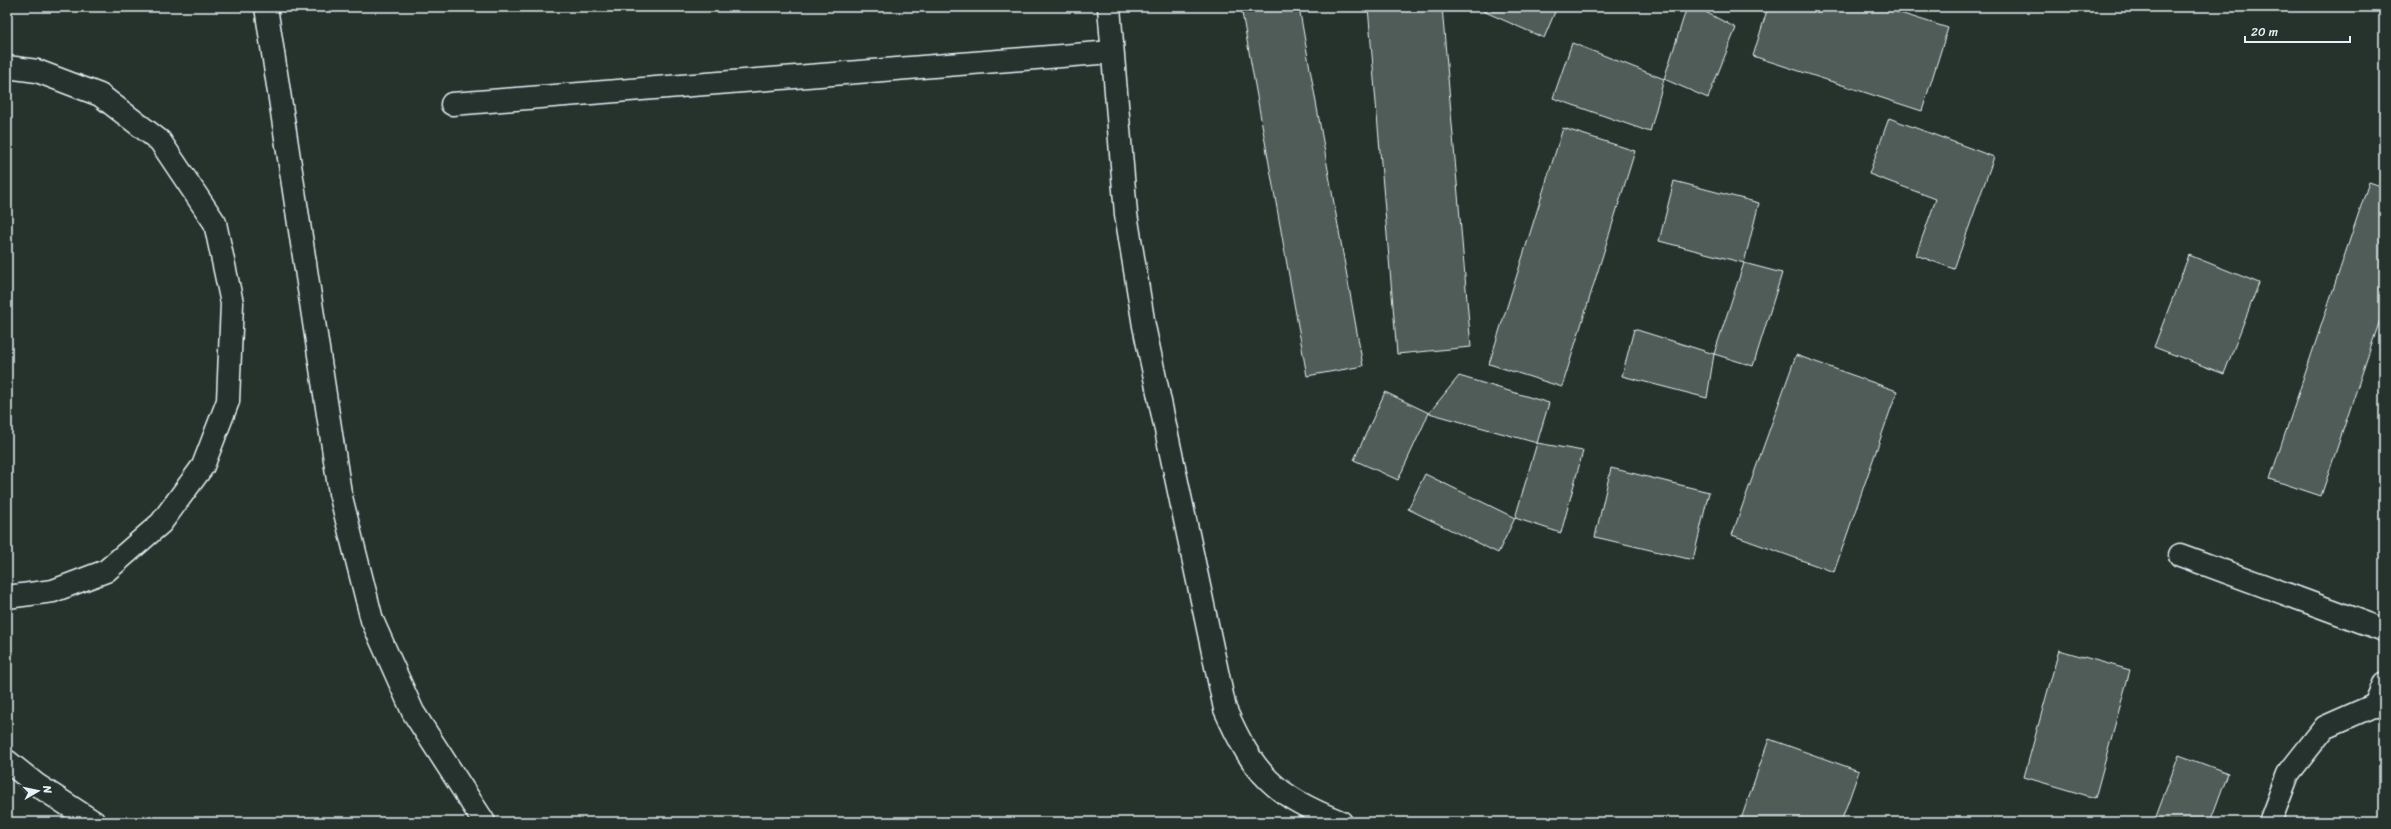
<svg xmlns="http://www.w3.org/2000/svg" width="2391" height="829" font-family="Sriracha,sans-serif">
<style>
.building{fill:#505c59;stroke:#e8f1f8}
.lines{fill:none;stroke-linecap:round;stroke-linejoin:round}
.minor-casing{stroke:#e8f1f8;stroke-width:25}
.highway-casing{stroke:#e8f1f8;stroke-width:25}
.minor{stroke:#26332d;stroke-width:22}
.highway{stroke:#26332d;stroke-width:22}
</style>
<rect width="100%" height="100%" fill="#26332d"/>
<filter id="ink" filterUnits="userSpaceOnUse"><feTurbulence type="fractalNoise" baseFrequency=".025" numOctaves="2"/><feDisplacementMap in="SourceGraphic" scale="8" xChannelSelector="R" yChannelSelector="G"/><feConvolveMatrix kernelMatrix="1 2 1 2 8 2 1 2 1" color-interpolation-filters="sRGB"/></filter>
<g filter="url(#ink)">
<path class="building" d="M1241 7H1299L1363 366 1307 376Z
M1368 7H1442L1471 347 1397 354Z
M1485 7H1557L1544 38 1483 11Z
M1687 7H1696L1736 28 1708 98 1664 79Z
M1768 7H1881L1948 28 1922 111 1753 56Z
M1572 43 1664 79 1650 132 1553 98Z
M1889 118 1994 157 1954 269 1916 255 1936 199 1869 174Z
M1563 128 1635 151 1562 387 1489 364Z
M1674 181 1759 203 1744 263 1659 241Z
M2369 182 2384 187V308L2321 496 2270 479Z
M2189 255 2259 283 2224 374 2154 347Z
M1744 263 1782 273 1753 366 1714 354Z
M1634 329 1714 354 1707 398 1622 376Z
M1796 355 1897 391 1834 572 1732 535Z
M1459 376 1549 403 1537 443 1429 413Z
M1385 392 1429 413 1398 480 1354 460Z
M1537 443 1583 451 1561 533 1515 518Z
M1611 468 1709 492 1693 560 1595 537Z
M1425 474 1515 518 1498 553 1408 509Z
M2059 650 2130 670 2095 798 2024 777Z
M1769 739 1859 771 1841 822H1740Z
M2179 755 2228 773 2210 822H2154Z"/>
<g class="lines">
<g class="minor-casing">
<path id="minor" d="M1109 7 1126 214 1144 326 1225 709C1254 775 1274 795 1341 822
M452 104 1112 52
M2180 555 2384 630
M2270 822 2288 774 2325 727 2375 705 2384 684"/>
</g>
<g class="highway-casing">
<path id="highway" d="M266 7 340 493 372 620 413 712 484 822
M7 67 37 71 100 95 160 141 215 223 232 303 228 401 203 466 161 523 106 571 53 591 7 597
M7 761 37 785 94 822"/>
</g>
<use href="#minor" class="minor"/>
<use href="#highway" class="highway"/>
</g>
</g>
<rect width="2391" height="829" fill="none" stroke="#26332d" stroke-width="24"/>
<rect x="12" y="12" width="2367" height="805" fill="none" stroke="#e8f1f8" stroke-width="1.5" filter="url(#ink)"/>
<g transform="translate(38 791) rotate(81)" stroke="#26332d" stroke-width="3" paint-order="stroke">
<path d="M0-3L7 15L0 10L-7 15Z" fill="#e8f1f8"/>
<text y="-6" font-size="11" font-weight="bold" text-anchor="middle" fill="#e8f1f8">N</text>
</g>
<path d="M2245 36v6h105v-6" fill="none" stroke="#e8f1f8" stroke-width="2"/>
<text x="2251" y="36" font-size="12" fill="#e8f1f8" stroke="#26332d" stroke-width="3" paint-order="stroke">20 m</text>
</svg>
